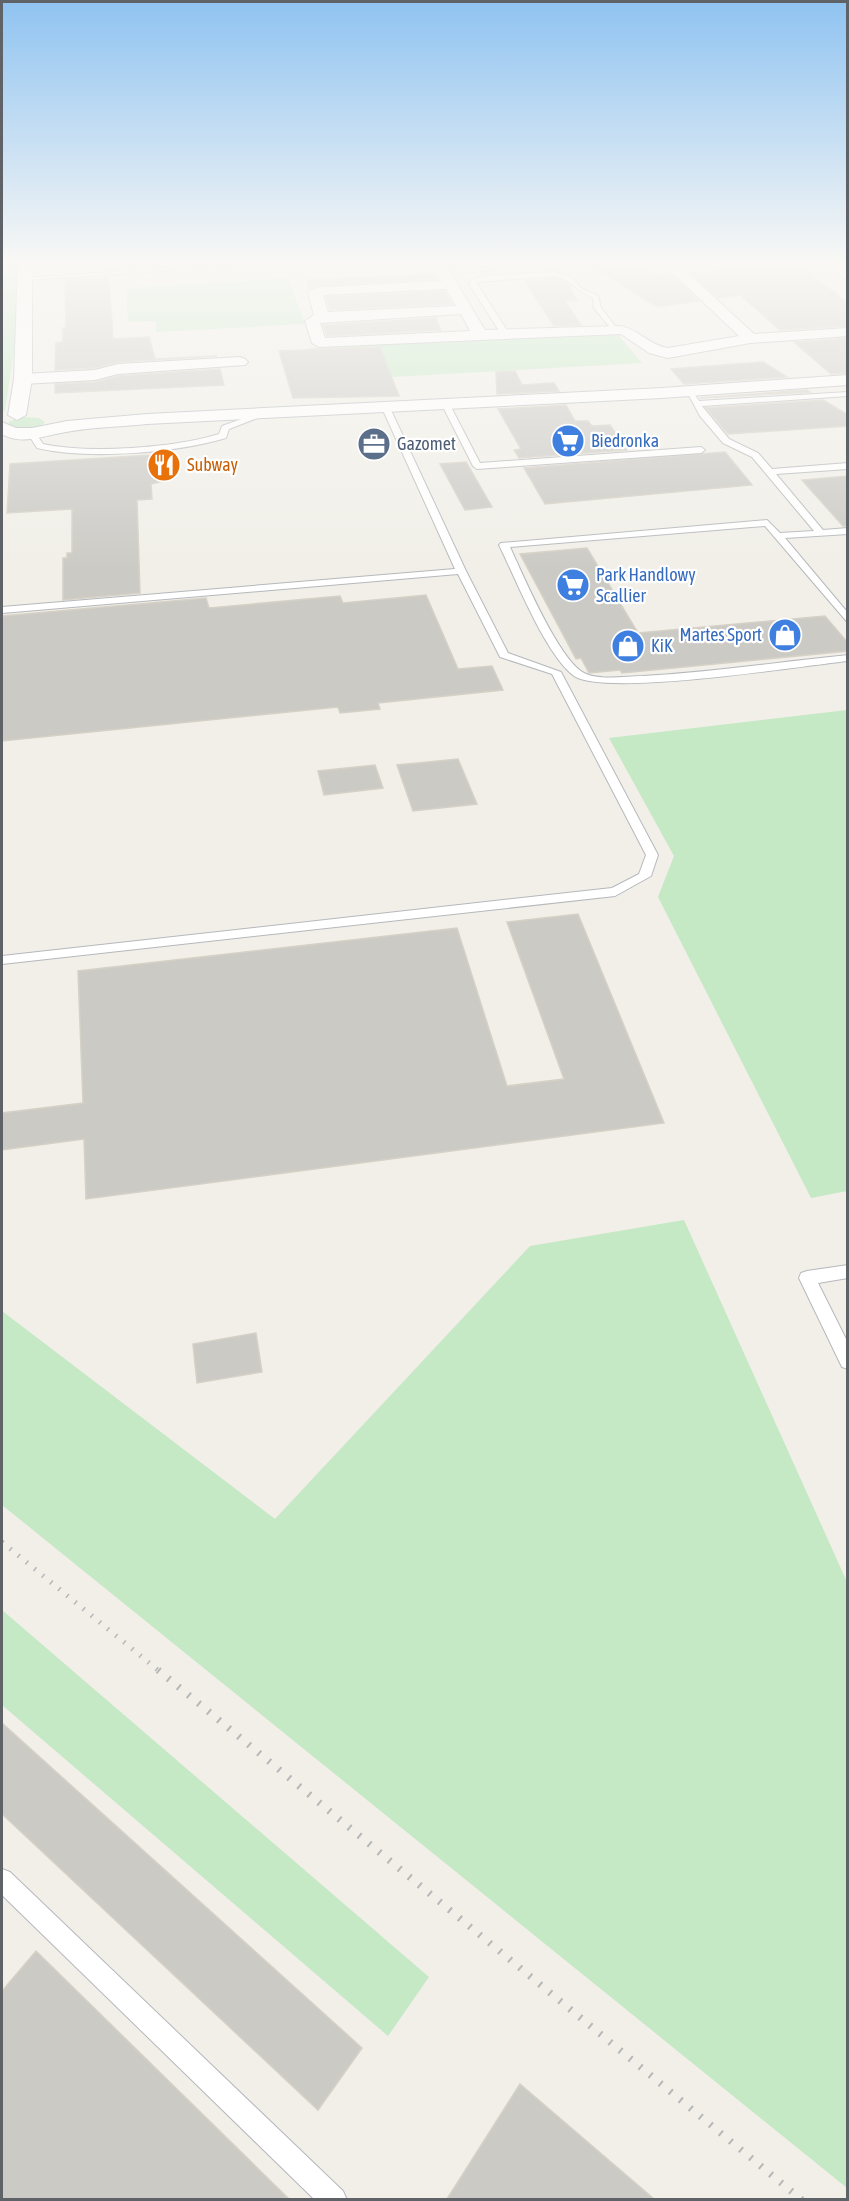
<svg xmlns="http://www.w3.org/2000/svg" width="849" height="2201" font-family="'Asap Condensed',sans-serif">
<style>
.green{fill:#c5e8c5}
.building{fill:#cccac5;stroke:#d6d1c6;stroke-width:1.5}
.lines{fill:none;stroke-linecap:round;stroke-linejoin:round}
.lane-casing{stroke:#b5b8bc;stroke-width:2}
.street-casing{stroke:#b5b8bc;stroke-width:2}
.secondary-casing{stroke:#b6babf;stroke-width:2}
.lane{fill:#fff;fill-rule:evenodd}
.street{fill:#fff;fill-rule:evenodd}
.secondary{fill:#fff;fill-rule:evenodd}
.rail-far1{stroke:#b6b7b8;stroke-width:5;stroke-dasharray:1.5 9;stroke-linecap:butt}
.rail{stroke:#b6b7b8;stroke-width:7;stroke-dasharray:2 11;stroke-linecap:butt}
.labels{text-anchor:middle;stroke-width:4.5;stroke-linejoin:round;paint-order:stroke}
.far-shop-label{font-size:18px;fill:#366cbe;stroke:#fff;text-anchor:start}
.far-service-label{font-size:18px;fill:#4e5e75;stroke:#fff;text-anchor:start}
.far-food-label{font-size:18px;fill:#c56008;stroke:#fff;text-anchor:start}
</style>
<rect width="100%" height="100%" fill="#f1efe8"/>
<path class="green" d="M2 262H19V270L16 338 5 410 2 413Z
M288 278 305 324 156 332V321L128 322 126 288Z
M616 332 642 363 322 381 310 348Z
M24 417 39 418 45 422C35 434 20 430 7 426L10 421Z
M847 710V1191L811 1198 658 897 674 856 609 738Z
M684 1220 847 1582V2188L2 1505V1311L275 1519 530 1246Z
M2 1610 429 1977 388 2036 2 1705Z"/>
<path class="building" d="M634 263 657 275 671 274 699 301 657 307 595 268Z
M799 265 848 303V326L780 330 740 295 718 298 691 273Z
M434 274 438 279 323 285 309 288 307 280Z
M109 277 113 339 149 337 155 359 217 356 118 362 95 368 55 370 56 343 63 342V328H66L65 280Z
M555 278 569 285 577 300 565 301 581 325 554 326 525 281Z
M445 291 452 304 330 310 326 297Z
M436 318 441 330 327 336 323 325Z
M848 338V373L831 374 794 342Z
M380 347 399 396 293 398 279 351Z
M763 362 787 377 684 384 671 369Z
M220 369 224 385 55 393V384L95 382 118 376Z
M515 371 522 385 554 383 559 391 497 394 496 372Z
M807 390 810 392 700 398Z
M823 400 848 415V426L728 434 706 408Z
M566 405 575 421H588L592 426 610 425 627 450 519 458 514 450 521 449 498 409Z
M725 452 752 485 545 504 524 468Z
M165 454 168 480 151 484 152 499 137 500 140 593 63 600V558H67V553H72V509L7 513 10 464Z
M466 462 492 507 465 510 440 464Z
M848 476V526H843L802 480Z
M587 548 638 633 825 616 848 643V651L622 673 620 670 589 673 581 658 576 659 520 554Z
M426 595 458 669 492 666 503 690 378 703 380 709 340 713 338 707 2 741V616L206 598 209 608 340 596 343 603Z
M458 759 477 804 413 811 397 765Z
M375 765 383 788 324 795 318 771Z
M578 914 664 1123 86 1199 84 1139 2 1150V1113L83 1103 78 971 457 928 507 1086 564 1079 507 922Z
M256 1333 262 1372 197 1383 193 1344Z
M2 1723 362 2048 318 2110 2 1814Z
M36 1951 289 2199H2V1991Z
M520 2084 654 2199H447Z"/>
<g class="lines">
<g class="lane-casing">
<path id="lane" d="M264 262 282 263 26 280 23 278Z
M573 263 575 266 548 269 545 267Z
M491 267 493 270 443 274 440 272Z
M555 272 570 276 582 289 598 296 601 308 619 331H613L594 308 593 298C577 291 570 279 555 276L476 282 510 335 503 337 469 284 471 280 485 276Z
M686 390H692L699 401 848 392V396L702 406 729 439 758 453 772 469 848 463V469L776 474 823 530 848 528V534L785 538 848 613V623L765 526 510 547C523 575 559 660 584 673 599 681 626 676 643 676 711 672 779 662 848 655V661C802 666 604 697 574 676 545 654 516 579 499 545L501 543 767 520 780 533 814 531 752 457 723 443 700 416Z
M446 403 450 405 480 463 701 447 705 450 701 453 477 469 473 466 442 405Z
M386 406 390 408 466 571 508 653 561 672 658 855 651 876 615 896 2 964V956L612 888 639 874 646 855 552 674 500 657 458 574 2 613V607L455 569 382 408Z
M261 412 268 414 229 429 226 438C176 453 88 460 37 448L28 434 35 432 43 444C89 454 174 448 219 434L222 426Z
M848 1265V1278L818 1283 848 1343V1369L842 1367 799 1278 801 1273 807 1271Z
M2 1869 10 1872 343 2191 347 2200H315L2 1895Z"/>
</g>
<g class="street-casing">
<path id="street" d="M661 262H676L754 334 848 328V336L750 343 668 358 649 353 621 334 319 347 312 343 305 321 314 315 308 293 310 290 323 287 442 281 436 272 443 268 450 272 485 330 621 326C639 330 651 346 668 348L739 336ZM446 289 456 306 328 312 323 295ZM461 314 470 331 325 338 320 323Z
M820 262H836L848 270V281Z
M240 357 245 359 248 362 245 365 118 374 95 380 23 384 15 379 23 374 95 370 118 364Z"/>
</g>
<g class="secondary-casing">
<path id="secondary" d="M18 262H32V379L26 415 17 420 8 415 14 379Z
M848 375V385L662 398 147 424C120 427 93 427 66 432 46 435 21 446 2 434V422L16 428H32L67 421 147 414 662 388Z"/>
</g>
<use href="#lane" class="lane"/>
<use href="#street" class="street"/>
<use href="#secondary" class="secondary"/>
<path class="rail-far1" d="M2 1542 159 1671"/>
<path class="rail" d="M158 1670 802 2200"/>
</g>
<linearGradient id="sky" x2="0" y2="1"><stop stop-color="#8fc3f1"/><stop offset="0.46" stop-color="#f9f8f5"/><stop offset="1" stop-color="#f9f8f5" stop-opacity="0"/></linearGradient>
<rect width="849" height="570" fill="url(#sky)"/>
<defs>
<g id="supermarket-disc" transform="scale(1.725)"><circle r="9.5" fill="#3f7fe0" stroke="#fff"/><path d="M-6-5.5h2.5l.6 2H6L4.5 2H-2.5L-4.4-4H-6ZM-1.5 3.2a1.3 1.3 0 1 0 .1 0ZM3 3.2a1.3 1.3 0 1 0 .1 0Z" fill="#fff"/></g>
<g id="office-disc" transform="scale(1.725)"><circle r="9.5" fill="#5c6f8a" stroke="#fff"/><path d="M-6-3h4V-5.5h4V-3h4V5H-6ZM-1-4.5V-3h2v-1.5ZM-6 0V1H6V0Z" fill="#fff"/></g>
<g id="restaurant-disc" transform="scale(1.725)"><circle r="9.5" fill="#e8710a" stroke="#fff"/><path d="M-5-6h1v4h1v-4h1v4h1v-4h1v5L-1.5 .5V6h-2V.5L-5-1ZM5-6V6H3V1.5H1.5Q1.5-4 5-6Z" fill="#fff"/></g>
<g id="shop-disc" transform="scale(1.725)"><circle r="9.5" fill="#3f7fe0" stroke="#fff"/><path d="M-5-2.5h2.3a2.7 3.5 0 0 1 5.4 0H5L5.5 6h-11ZM-1.5-2.5h3a1.5 2.3 0 0 0-3 0Z" fill="#fff"/></g>
</defs>
<g fill-rule="evenodd">
<use href="#supermarket-disc" x="568" y="441"/>
<use href="#office-disc" x="374" y="444"/>
<use href="#restaurant-disc" x="164" y="465"/>
<use href="#supermarket-disc" x="573" y="585"/>
<use href="#shop-disc" x="785" y="635"/>
<use href="#shop-disc" x="628" y="646"/>
</g>
<g class="labels">
<g class="far-shop-label">
<text x="591" y="447">Biedronka</text>
<text x="596" y="581">Park Handlowy<tspan x="596" dy="21">Scallier</tspan></text>
<text x="762" y="641" text-anchor="end">Martes Sport</text>
<text x="651" y="652">KiK</text>
</g>
<g class="far-service-label">
<text x="397" y="450">Gazomet</text>
</g>
<g class="far-food-label">
<text x="187" y="471">Subway</text>
</g>
</g>
<rect width="849" height="2201" fill="none" stroke="#5f6368" stroke-width="6"/>
</svg>
